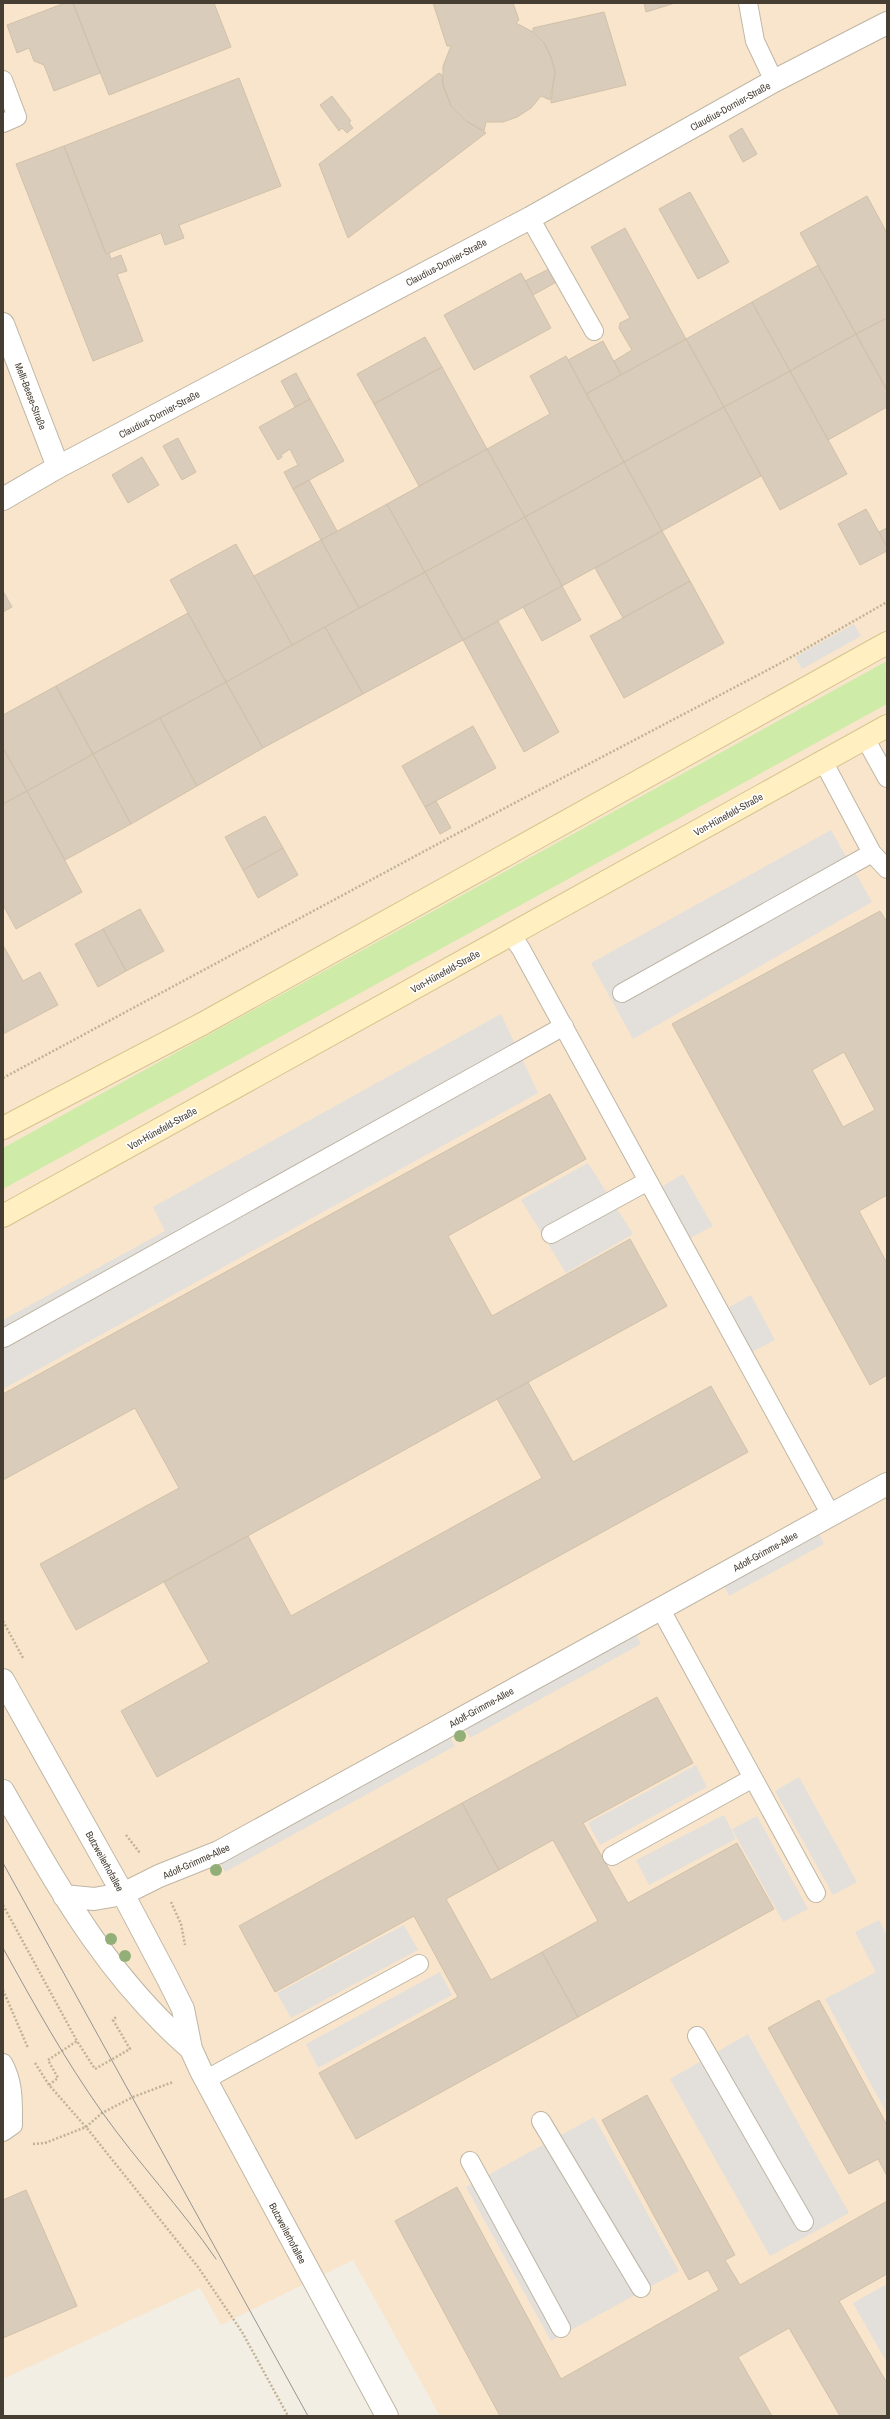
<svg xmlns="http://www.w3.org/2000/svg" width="890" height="2419" font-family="'Archivo Narrow',sans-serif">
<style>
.commercial{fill:#f8e5cb}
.green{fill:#ceeca7}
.parking{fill:#e3e0dc}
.building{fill:#d9ccba;stroke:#d1c1aa;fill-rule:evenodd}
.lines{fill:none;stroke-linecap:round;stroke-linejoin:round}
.lane-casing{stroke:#bfb6a5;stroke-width:20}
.street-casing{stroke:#bfb6a5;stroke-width:24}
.secondary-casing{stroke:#d7c38e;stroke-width:24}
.path{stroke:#c2b295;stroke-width:2.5;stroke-dasharray:2 2;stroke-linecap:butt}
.lane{stroke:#fff;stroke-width:18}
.street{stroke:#fff;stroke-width:22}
.secondary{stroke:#ffefc1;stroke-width:22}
.tram{stroke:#949494;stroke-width:1}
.tree{fill:#93af78}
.labels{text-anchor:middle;stroke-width:3.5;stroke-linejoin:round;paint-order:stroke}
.street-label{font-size:10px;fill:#463e33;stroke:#fff}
</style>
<rect width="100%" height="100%" fill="#f3eee3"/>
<path class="commercial" d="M3 3H887V2416H440L353 2260 221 2325 200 2288 3 2379Z"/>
<path class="green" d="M887 661V704L3 1189V1148Z"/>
<path class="parking" d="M854 624 861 636 802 669 795 657Z
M831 830 872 902 633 1039 591 963Z
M501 1014 538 1093 3 1389V1320L165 1231 153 1207Z
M588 1163 633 1234 566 1273 521 1200Z
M683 1174 713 1226 690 1238 661 1187Z
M751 1295 775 1340 752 1352 729 1307Z
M819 1534 824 1544 729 1596 724 1586Z
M636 1634 641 1644 470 1738 464 1728Z
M450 1737 455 1746 225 1872 220 1863Z
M696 1765 707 1787 600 1845 588 1823Z
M799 1777 857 1882 833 1895 775 1791Z
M724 1815 736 1839 649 1885 636 1860Z
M757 1816 808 1909 783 1922 732 1829Z
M879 1920 887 1935V2114L825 1999 876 1972 855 1932Z
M404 1925 418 1950 291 2018 277 1993Z
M440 1972 452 1995 318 2068 306 2044Z
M748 2034 849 2213 770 2256 670 2079Z
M594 2117 679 2271 551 2341 466 2187Z
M887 2284V2363L853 2303Z"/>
<path class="building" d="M65 3H73L100 73 54 91 44 65 34 61 29 48 17 53 7 25Z
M73 3H214L231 47 109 95Z
M433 3H513L519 20 516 23 533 32 544 43 551 57 555 72 550 100 541 96 531 108 517 117 503 122H486L484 131 466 121 451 106 443 85V66L451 46H447Z
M644 3H675L646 12Z
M604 12 626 85 551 103 555 72 551 57 544 43 533 32V28Z
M439 73 442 75 443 85 451 106 466 121 486 133 348 238 319 164Z
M239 78 281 186 179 225 184 238 165 245 161 233 106 254 64 146Z
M332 96 351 121 349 123 353 128 347 133 342 128 339 131 320 105Z
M742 128 757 154 743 162 729 136Z
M64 146 106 254 109 253 111 259 121 255 127 271 117 274 143 341 93 361 16 164Z
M690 192 729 262 698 279 659 209Z
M867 196 887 233V318L856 334 800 233Z
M625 228 686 339 621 375 614 361 632 350 619 328 620 323 630 318 591 247Z
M818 265 856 334 790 371 752 302Z
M553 267 560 280 533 295 525 281Z
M521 273 551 328 474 370 444 315Z
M752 302 790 371 724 407 686 339Z
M887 318V390L856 334Z
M856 334 887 390V407L828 440 790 371Z
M425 337 442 367 374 404 357 374Z
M686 339 724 407 624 462 586 394Z
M603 341 621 375 586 394 568 360Z
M566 356 624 462 525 517 487 449 550 414 530 376Z
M442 367 487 449 419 486 374 404Z
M790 371 847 474 780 510 724 407Z
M296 373 310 399 295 407 281 381Z
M310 399 344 461 293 489 284 472 298 465 290 449 281 455 282 457 278 460 259 427Z
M724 407 761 476 662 531 624 462Z
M178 438 196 472 182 480 163 446Z
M487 449 525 517 425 572 387 504Z
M142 457 159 485 128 503 112 475Z
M624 462 662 531 562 586 525 517Z
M309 480 337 531 321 540 293 489Z
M387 504 425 572 359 608 321 540Z
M866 509 887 547V551L860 565 838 524Z
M525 517 562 586 463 640 425 572Z
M887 528V547L879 532Z
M662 531 690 581 623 618 595 568Z
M321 540 359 608 292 645 254 576Z
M236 544 292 645 226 682 170 580Z
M425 572 463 640 363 694 325 627Z
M690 581 724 643 624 698 590 636Z
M562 586 581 620 542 641 523 607Z
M3 591 12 607 3 612Z
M188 613 226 682 93 754 56 686Z
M498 621 559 732 524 752 463 640Z
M325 627 363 694 263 748 226 682Z
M226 682 263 748 197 786 160 718Z
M56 686 93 754 27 791 3 748V715Z
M160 718 197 786 131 824 93 754Z
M473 726 496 768 425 807 402 766Z
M3 748 27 791 3 804Z
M93 754 131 824 65 860 27 791Z
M27 791 82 892 16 929 3 905V804Z
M436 801 451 828 440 834 425 807Z
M265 816 283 848 243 870 225 837Z
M283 848 298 875 258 898 243 870Z
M140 909 164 951 126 971 103 929Z
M880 911 887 922V1195L859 1211 887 1263V1375L870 1385 672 1024ZM844 1052 875 1110 843 1127 812 1070Z
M103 929 126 971 98 987 75 944Z
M3 945 23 981 40 972 58 1005 3 1034Z
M550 1094 586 1159 448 1236 492 1316 630 1239 667 1306 76 1630 40 1564 179 1488 135 1408 3 1480V1394Z
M528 1382 573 1462 711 1386 748 1452 157 1777 121 1711 209 1662 164 1582 248 1536 291 1616 542 1478 497 1399Z
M657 1697 693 1763 583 1823 628 1903 737 1843 774 1909 578 2017 542 1952 598 1921 553 1840 499 1870 462 1803Z
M462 1803 499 1870 446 1899 491 1980 542 1952 578 2017 356 2139 319 2073 458 1997 414 1916 275 1992 239 1926Z
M819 2000 887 2125V2176L878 2159 849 2174 768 2028Z
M647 2095 735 2255 725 2260 740 2285 887 2201V2274L839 2301 887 2383V2416H840L789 2328 738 2357 772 2416H500L395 2221 457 2187 561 2379 719 2290 708 2270 689 2280 602 2120Z
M26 2190 77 2306 3 2338V2200Z"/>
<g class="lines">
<g class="lane-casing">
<path id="lane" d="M748 3 755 41 774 81
M3 80 17 117 3 123
M530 218 594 331
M865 738 887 778
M823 761 872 853 887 869
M511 934 521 949 831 1515
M622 993 872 853
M551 1234 648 1181
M4 1338 564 1026
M660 1608 816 1893
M612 1856 753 1778
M697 2036 804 2222
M3 2063C14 2082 13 2103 13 2125L3 2132
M205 2080 419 1964
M541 2121 641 2288
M470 2161 561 2328"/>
</g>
<g class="street-casing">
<path id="street" d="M3 324 58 467
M3 499 58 467 530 218 774 81 887 23
M3 1680 123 1894 167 1977 183 2009 191 2049 201 2071 387 2416
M3 1791C59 1888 105 1974 191 2049
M64 1896 94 1899 123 1894 159 1876 219 1852 887 1484"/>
</g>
<g class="secondary-casing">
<path id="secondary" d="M3 1128 202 1024 887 643
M3 1216 887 726"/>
</g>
<path class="path" d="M3 1078 486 818 779 664 887 602
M3 1621 23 1658
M126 1835 140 1853
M171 1902 181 1924 185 1945
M3 1905 77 2041
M3 1990 28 2048
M35 2063 49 2085 86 2127 198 2267 242 2332 288 2416
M49 2085 58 2078 48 2060 77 2041 95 2069 130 2049 113 2020 116 2017
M33 2144 45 2143 86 2127 102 2113 133 2097 173 2082"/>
<use href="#lane" class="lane"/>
<use href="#street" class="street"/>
<use href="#secondary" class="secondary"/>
<path class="tram" d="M3 1863 308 2416
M3 1948C34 2004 65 2060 102 2112 138 2163 181 2208 216 2259"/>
</g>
<g class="tree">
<circle cx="460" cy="1736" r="6"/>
<circle cx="216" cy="1870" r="6"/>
<circle cx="111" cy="1939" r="6"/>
<circle cx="125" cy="1956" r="6"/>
</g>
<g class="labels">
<g class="street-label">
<text transform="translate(730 106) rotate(-29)" y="4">Claudius-Dornier-Straße</text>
<text transform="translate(446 262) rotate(-28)" y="4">Claudius-Dornier-Straße</text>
<text transform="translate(31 396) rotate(69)" y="4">Melli-Beese-Straße</text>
<text transform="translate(159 414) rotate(-28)" y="4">Claudius-Dornier-Straße</text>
<text transform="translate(728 814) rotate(-29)" y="4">Von-Hünefeld-Straße</text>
<text transform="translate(445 971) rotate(-29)" y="4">Von-Hünefeld-Straße</text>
<text transform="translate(162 1128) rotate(-29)" y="4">Von-Hünefeld-Straße</text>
<text transform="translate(765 1551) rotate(-29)" y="4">Adolf-Grimme-Allee</text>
<text transform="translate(481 1707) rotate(-29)" y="4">Adolf-Grimme-Allee</text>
<text transform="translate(105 1861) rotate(61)" y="4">Butzweilerhofallee</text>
<text transform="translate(196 1861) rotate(-24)" y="4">Adolf-Grimme-Allee</text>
<text transform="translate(288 2233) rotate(62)" y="4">Butzweilerhofallee</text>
</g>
</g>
<rect width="890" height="2419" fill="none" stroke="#463e33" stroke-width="8"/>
</svg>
